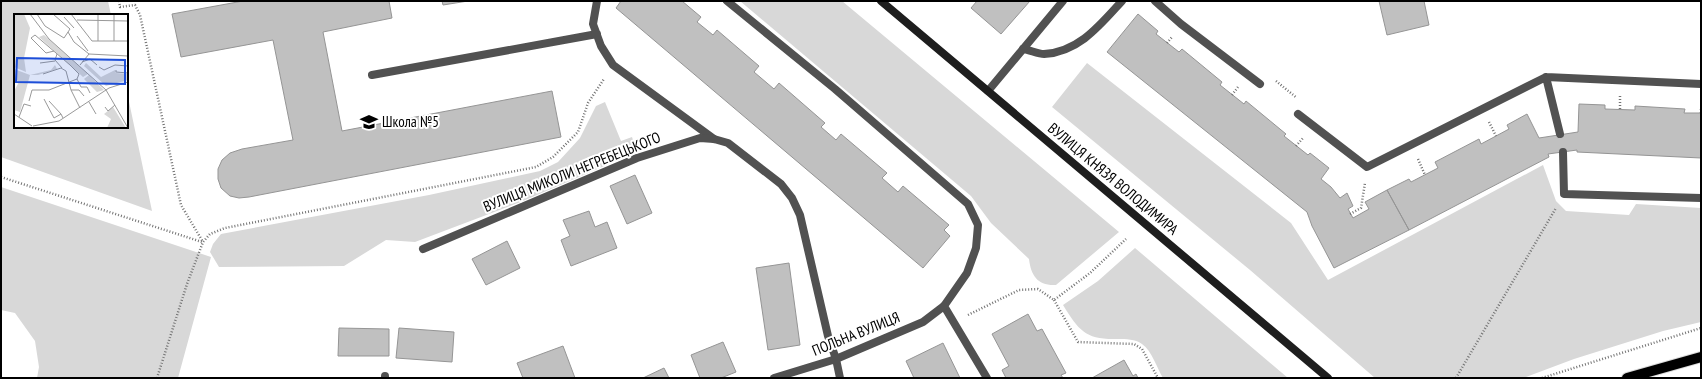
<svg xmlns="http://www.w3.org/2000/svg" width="1702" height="379" font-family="'PT Sans Narrow',sans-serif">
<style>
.green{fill:#d8d8d8}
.building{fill:#c0c0c0;stroke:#959595}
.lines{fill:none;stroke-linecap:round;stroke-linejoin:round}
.primary-casing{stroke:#dbdbdb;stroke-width:12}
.path{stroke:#737373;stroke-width:2.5;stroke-dasharray:1 2;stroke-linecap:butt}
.lane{stroke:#515151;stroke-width:8}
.street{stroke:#515151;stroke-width:8}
.secondary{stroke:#1e1e1e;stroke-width:8}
.primary{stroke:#000;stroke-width:10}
.labels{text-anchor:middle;stroke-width:4;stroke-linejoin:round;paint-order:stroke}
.poi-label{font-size:15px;fill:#000;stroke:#fff;text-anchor:start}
.street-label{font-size:15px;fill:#000;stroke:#fff}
.inset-road{fill:none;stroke:#999;stroke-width:1}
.view{fill:#1d4ed8;fill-opacity:0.15;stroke:#1d4ed8;stroke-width:2}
.inset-edge{fill:none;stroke:#000;stroke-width:2}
</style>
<rect width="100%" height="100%" fill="#fff"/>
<path class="green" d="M1 1H108L111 15H15V127H127V92L152 211 1 157Z
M740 1H842L1119 232 1056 285C1038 286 1031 276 1029 259L991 223 971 196Z
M1087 63 1291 223 1328 280 1543 165 1556 201 1566 211 1629 215 1636 204 1701 208V322L1663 331 1574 359 1523 378H1375L1250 270 1052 107Z
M605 102 621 141 632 137 637 152 523 201 415 242 386 240 344 266 219 267 210 252 213 244 221 234 429 195 540 171 558 162 580 138 596 106Z
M1 187 211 257 178 378H37L39 367 35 341 15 313 1 310Z
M1135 248 1288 378H1163C1157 368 1152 351 1142 344 1135 339 1126 339 1118 339 1086 340 1079 331 1063 305L1098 281Z"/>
<path class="building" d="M243 1H389L392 18 323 32 342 131 552 91 561 137 249 197 239 198 230 196 221 188 218 179V169L222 160 230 153 242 149 293 140 273 40 181 57 172 14Z
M442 1H468L443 5Z
M621 1H682L701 17 697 22 713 35 717 30 759 66 754 72 774 89 779 83 825 123 821 127 836 140 841 134 887 173 882 178 898 192 903 186 949 225 944 230 950 236 923 268 616 8Z
M977 1H1030L1001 34 971 8Z
M1379 1H1424L1429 25 1387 35Z
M1138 14 1158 31 1156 34 1179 52 1182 49 1222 82 1220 85 1244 104 1246 101 1286 134 1284 136 1308 155 1310 153 1329 168 1321 179 1331 187 1340 198 1347 193 1353 206 1348 209 1353 218 1369 209 1365 202 1387 190 1409 230 1334 268 1312 226 1307 212 1107 52Z
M1579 104 1605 105V109L1635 110V106L1685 109 1684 113H1701V158L1577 152V150L1548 154 1549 157 1409 230 1387 190 1409 179 1411 182 1438 168 1435 162 1479 139 1481 144 1496 136 1509 129 1507 125 1527 114 1539 138 1578 132Z
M635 175 652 213 627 224 610 186Z
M589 211 595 227 607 222 617 248 571 266 561 240 570 236 563 220Z
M507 241 520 268 486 285 472 259Z
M789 263 800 345 768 350 756 268Z
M1028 314 1037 331 1042 329 1066 373 1061 375 1063 378H1006L1002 370 1009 366 992 334Z
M339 328 389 329V356H338Z
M399 328 454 332 452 362 396 358Z
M723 342 736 372 721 378H700L691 355Z
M943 343 960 378H914L906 361Z
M563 346 575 378H523L517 363Z
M1124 360 1133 376 1136 374 1138 378H1092Z
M664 368 669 378H643Z"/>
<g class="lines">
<g class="primary-casing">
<path id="primary" d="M1627 378 1701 357"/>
</g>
<path class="path" d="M119 1 120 7 135 5 140 15 181 205 203 242
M1167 43 1172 37
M1276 81 1297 98
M1232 95 1238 87
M1620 109V96
M1701 113V109
M1489 122 1496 136
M1296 146 1304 137
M1418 159 1425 175
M1 177 202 242
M1350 214 1361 208 1365 183
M1054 300 1078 342 1134 344 1142 349 1158 378
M968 315 1019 290 1038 289 1054 300 1090 273 1126 239
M157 378 187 284 203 242 210 234 225 228 536 167 553 157 578 132 588 103 604 79
M1456 378 1556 208
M1542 378 1701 328"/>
<path class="lane" d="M597 1 593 24 601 46 613 65 714 139
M727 1 835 89 968 204 978 225 976 248 967 273 944 306 987 378
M1155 1 1181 24 1260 84
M1023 49C1030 50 1038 54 1044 54 1079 52 1100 25 1122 1
M372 75 597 34
M1546 77 1560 134
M1298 114 1367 167 1546 77 1701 84
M1563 152 1564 194 1701 198"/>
<path class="street" d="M988 91 1063 1
M423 249 637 158 700 138 714 139 728 143 781 184 792 198 800 215 828 336 836 359 840 378
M385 378V376
M774 378 836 359 923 322 944 306"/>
<path class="secondary" d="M881 1 1328 378"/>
<use href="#primary" class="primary"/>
</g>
<defs>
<g id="school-bare" transform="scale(1.38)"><path d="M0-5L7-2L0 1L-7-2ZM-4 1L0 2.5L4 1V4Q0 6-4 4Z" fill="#000" stroke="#fff" stroke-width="2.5" paint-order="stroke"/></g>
</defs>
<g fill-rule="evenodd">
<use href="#school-bare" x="369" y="122"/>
</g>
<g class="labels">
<g class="poi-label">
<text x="382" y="127">Школа №5</text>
</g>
<g class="street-label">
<text transform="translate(572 172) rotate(-22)" y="5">ВУЛИЦЯ МИКОЛИ НЕГРЕБЕЦЬКОГО</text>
<text transform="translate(1113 179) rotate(40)" y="5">ВУЛИЦЯ КНЯЗЯ ВОЛОДИМИРА</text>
<text transform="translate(856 334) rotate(-22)" y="5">ПОЛЬНА ВУЛИЦЯ</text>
</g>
</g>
<g transform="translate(14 14)">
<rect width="114" height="114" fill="#fff"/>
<path d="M10 0 16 14 10 44 12 58 0 53V1ZM30 21 74 60 69 63 25 23ZM72 49 87 63 101 56 102 59 114 60V66L92 72 70 52ZM41 51 43 55 24 61H16L6 98 0 96V77L5 68 0 63V55L16 61 37 56ZM75 61 90 76 83 78 70 65ZM99 93 112 114H93L97 105 90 100Z" fill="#d8d8d8"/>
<path class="inset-road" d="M16 0 35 25 92 76M23 0 31 12 50 24 56 15 39 0M57 0 78 27H114M84 0V27M50 3 60 14M63 6 114 7M54 18 60 28 75 40 114 42M63 22 74 37M100 27V0M40 37 32 39 17 24 21 21 56 51 65 60 63 65M43 40 41 46 48 54M68 48 76 45 83 51M26 49 41 47M66 51 75 40M85 53 90 56 101 51 114 52M102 56V58L114 59M29 60 47 54 52 57 57 76 66 94M63 65 67 73H73L76 79M57 76H65L70 82M92 76 114 114M30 85 40 104 47 100 49 104M15 87 18 76H35L63 65M35 87 47 100M75 88 82 100M91 93 94 97 101 91M0 100 18 112M5 103 10 90 17 92M19 112 45 107 95 74 114 68"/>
<path class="view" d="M3 44 111 46V70L2 68Z"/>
<rect width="114" height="114" class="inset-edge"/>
</g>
<rect width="1702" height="379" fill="none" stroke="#000000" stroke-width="4"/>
</svg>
